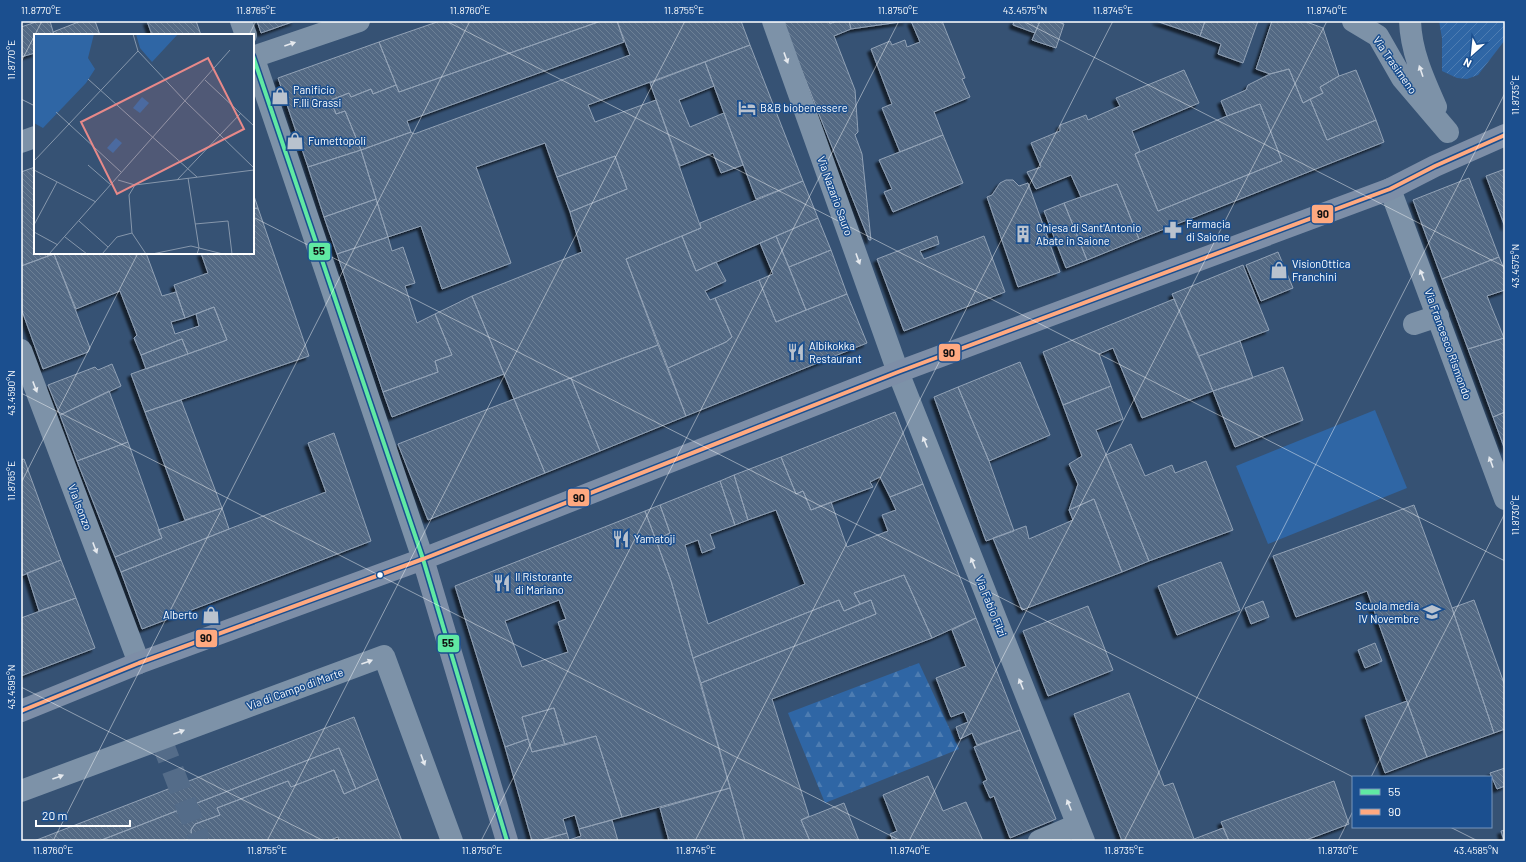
<svg xmlns="http://www.w3.org/2000/svg" width="1526" height="862" font-family="Barlow,sans-serif">
<style>
.grass{fill:#2f66a5}
.forest{fill:url(#forest-firs)}
.garden{fill:url(#garden-furrows)}
.building{fill:url(#building-back-hatch);stroke:#92a2b6;fill-rule:evenodd;filter:url(#shadow)}
.lines{fill:none;stroke-linecap:round;stroke-linejoin:round}
.minor-tunnel{stroke:#546c89;stroke-width:22;stroke-dasharray:22 11;stroke-linecap:butt}
.minor{stroke:#7d92a8;stroke-width:22}
.major{stroke:#7d8ea7;stroke-width:22}
.bus-1-casing{stroke:#1b4f8f;stroke-width:7}
.bus-2-casing{stroke:#1b4f8f;stroke-width:7}
.bus-1{stroke:#60e9a3;stroke-width:4}
.bus-2{stroke:#ffa980;stroke-width:4}
.oneway{fill:#e5e9ee}
.ticks{fill:none;stroke:#fff;stroke-width:1;stroke-opacity:0.45}
.bus-dot{fill:#fff;stroke:#1b4f8f;stroke-width:1.5}
.labels{text-anchor:middle;stroke-width:3;stroke-linejoin:round;paint-order:stroke}
.street-label{font-size:11px;fill:#fff;stroke:#1b4f8f}
.poi-label{font-size:11px;fill:#fff;stroke:#1b4f8f;text-anchor:start}
.inset-road{fill:none;stroke:#8697ac;stroke-width:1}
.view{fill:#e88989;fill-opacity:0.15;stroke:#e88989;stroke-width:2}
.inset-edge{fill:none;stroke:#fff;stroke-width:2}
.line-badge{stroke:#1b4f8f;stroke-width:1.5}
.pale-badge-label{font-size:11px;text-anchor:middle;font-weight:bold;fill:#111}
.neatline{fill:none;stroke:#fff;stroke-width:1.5}
.ticks-label{font-size:10px;text-anchor:middle;fill:#fff}
</style>
<defs>
<pattern id="forest-firs" width="22" height="20" patternUnits="userSpaceOnUse"><rect width="22" height="20" fill="#2f66a5"/><path d="M5 1l3.5 6h-7zM16 11l3.5 6h-7z" fill="#4e7db2"/></pattern>
<pattern id="garden-furrows" width="10" height="10" patternUnits="userSpaceOnUse"><rect width="10" height="10" fill="#2f66a5"/><path d="M-1 1l2-2M0 10L10 0M9 11l2-2" fill="none" stroke="#4e7db2"/></pattern>
<pattern id="building-back-hatch" width="6" height="6" patternUnits="userSpaceOnUse"><rect width="6" height="6" fill="#526984"/><path d="M-1 5l2 2M0 0l6 6M5-1l2 2" fill="none" stroke="#6c8096"/></pattern>
<filter id="shadow"><feDropShadow dx="-3.5" dy="3.5" stdDeviation="1" flood-color="#0009"/></filter>
</defs>
<rect width="100%" height="100%" fill="#365274"/>
<path class="grass" d="M1375 410 1407 488 1268 544 1236 466Z"/>
<path class="forest" d="M919 663 959 749 825 803 788 713Z"/>
<path class="garden" d="M1439 21H1505V40L1478 75 1467 79 1457 78 1442 71V38Z"/>
<path class="building" d="M39 21H50L54 35H35V53L21 57V27Z
M81 21H95L100 35H54L53 32Z
M147 21H196L201 35H152Z
M257 21H295L261 33Z
M440 21H601L399 92 379 42Z
M601 21H617L624 42 407 121 411 132 361 150 345 111 336 114 331 100 349 93 351 97 371 89 373 94 396 85 399 92Z
M617 21H741L750 45 588 105 595 122 656 100 701 228 626 259 658 345 514 399 472 296 582 252 570 212 627 189 615 156 557 177 545 143 476 167 511 263 442 289 421 226 388 237 361 150 411 132 414 134 630 55Z
M782 21H829L830 24 836 21H849L851 29 834 36 855 90 858 132 855 135 862 154 871 240H869Z
M849 21H907L851 29Z
M911 21H942L965 78 962 79 970 97 934 112 943 135 900 152 882 108 892 104 871 49 890 41 892 45 905 40 907 47 920 42Z
M1014 21H1040L1035 33 1013 25Z
M1040 21H1055L1064 24 1056 48 1032 40Z
M1156 21H1205L1200 36Z
M1205 21H1258L1243 63 1218 54 1221 44 1200 36Z
M1272 21H1304L1323 28 1339 76 1320 87 1323 93 1303 103 1289 69 1270 74 1256 69Z
M379 42 396 85 373 94 371 89 351 97 349 93 331 100 336 114 345 111 361 150 308 167 278 78Z
M750 45 803 181 756 199 705 62Z
M705 62 714 86 679 100 690 127 724 113 743 165 721 173 713 153 680 166 650 83Z
M1289 69 1303 103 1310 99 1327 140 1376 120 1384 142 1139 239 1117 184 1081 197 1071 175 1036 189 1027 172 1041 167 1031 143 1060 131V125L1086 115 1088 120 1120 106 1116 98 1184 70 1199 103 1132 131 1140 151 1135 154 1158 211 1282 161 1260 104 1227 116 1221 101 1246 90 1248 85 1270 74Z
M1356 70 1376 120 1327 140 1310 99 1323 93 1320 87 1339 76Z
M1260 104 1282 161 1158 211 1135 154 1227 116Z
M943 135 963 183 893 212 884 192 892 189 879 160Z
M361 150 376 199 324 217 308 167Z
M615 156 627 189 570 212 557 177Z
M35 167V253H47L48 256 21 266V172Z
M1505 169V227L1486 176Z
M1469 178 1499 257 1442 279 1413 200Z
M1006 180H1013L1019 186 1028 183 1060 272 1018 287 987 197 992 195 1000 183Z
M803 181 818 218 696 271 682 236 701 228 700 223Z
M1117 184 1139 239 1087 260 1064 203Z
M253 193 258 208 253 209Z
M376 199 388 237 337 254 324 217Z
M1064 203 1087 260 1066 268 1044 211Z
M258 208 309 356 145 412 131 374 227 340 214 307 185 318 174 285 208 273 201 253H253V209Z
M818 218 831 250 789 267 776 236Z
M682 236 696 271 716 262 726 281 705 291 710 300 715 298 732 337 726 342 668 368 626 259Z
M776 236 806 310 776 322 759 280 773 274 760 243Z
M937 236 939 244 920 251 924 259 984 236 1005 292 904 331 877 259Z
M388 237 392 251 403 247 415 283 405 286 417 323 435 314 452 355 435 361 438 372 383 392 337 254Z
M831 250 847 294 806 310 789 267Z
M1278 252 1293 288 1261 301 1246 265Z
M47 253H146L162 296 176 292 185 318 171 322 175 334 199 326 196 314 214 307 227 340 188 354 182 339 141 355 134 338 137 335 120 291 76 309 54 254 48 256Z
M54 254 90 348 88 352 43 369 21 308V266Z
M1499 257 1505 271V290L1487 296 1504 338 1468 349 1442 279Z
M1243 265 1269 330 1199 356 1172 294Z
M759 280 776 322 847 294 867 343 686 416 668 368 726 342 732 337 715 298Z
M472 296 504 374 392 417 383 392 438 372 435 361 452 355 435 314Z
M1174 299 1213 391 1142 418 1113 348 1099 354 1111 386 1063 405 1043 352Z
M1504 338 1505 341V412L1493 417 1468 349Z
M182 339 188 354 146 369 141 355Z
M1240 341 1253 378 1213 391 1199 356Z
M658 345 686 416 600 451 571 378Z
M1020 362 1050 435 989 461 958 387Z
M112 364 121 386 60 415 48 385 95 367 98 370Z
M1283 367 1303 420 1235 447 1213 391Z
M571 378 600 451 545 473 514 399Z
M1111 386 1123 419 1096 430 1149 561 1122 572 1094 499 1069 510 1078 484 1069 464 1082 456 1063 405Z
M958 387 989 461 1014 531 986 541 934 397Z
M109 391 128 442 77 461 60 415Z
M514 399 545 473 428 520 398 444Z
M181 400 222 508 185 520 145 412Z
M895 412 923 484 890 497 880 477 870 482 873 487 811 510 803 491 796 494 781 457Z
M1505 412V450L1493 417Z
M334 433 371 541 142 629 121 572 229 529 326 492 308 443Z
M128 442 162 538 115 557 77 461Z
M1131 444 1145 476 1172 465 1175 473 1206 461 1233 530 1149 561 1106 455Z
M781 457 796 494 803 491 811 510 831 502 847 547 888 531 882 515 896 510 890 497 923 484 976 618 932 638 904 575 854 593 860 604 844 611 839 600 693 658 671 581 656 540 670 533 660 505 720 481 735 525 710 534 715 548 702 553 698 540 685 545 708 624 805 584 776 510 748 520 734 475Z
M24 459 61 560 21 576V460Z
M734 475 748 520 735 525 720 481Z
M1094 499 1122 572 1022 610 993 538 1026 526 1029 539 1073 520 1069 510Z
M660 505 670 533 656 540 645 511Z
M1414 505 1452 608 1494 733 1427 757 1367 591 1296 617 1273 556Z
M222 508 229 529 121 572 115 557 162 538 158 530Z
M645 511 671 581 730 788 622 817 596 736 565 745 554 708 522 717 528 739 505 747 455 586ZM559 600 566 619 558 622 568 652 522 667 505 621Z
M61 560 76 598 39 611 27 573Z
M1221 562 1240 610 1177 635 1158 586Z
M904 575 932 638 772 699 809 816 801 820 810 841H745L701 683 876 614 871 600 860 604 854 593Z
M76 598 95 648 21 676V618Z
M839 600 844 611 871 600 876 614 701 683 693 658Z
M1474 600 1505 686V729L1494 733 1452 608Z
M1263 601 1269 617 1251 624 1245 608Z
M1088 606 1113 670 1048 696 1023 631Z
M976 618 1020 730 977 745 972 733 960 739 956 727 968 722 964 712 951 717 936 678 966 666 952 630Z
M1375 643 1382 661 1365 668 1358 650Z
M1129 693 1164 786 1173 783 1194 839 1223 828 1229 841H1122L1074 714Z
M1407 701 1427 757 1385 773 1365 716Z
M554 708 565 745 532 752 522 717Z
M354 717 378 779 356 789 339 748 99 841H34Z
M1020 730 1056 819 1010 838 994 796 990 798 983 782 987 780 974 747Z
M596 736 622 817 579 829 575 815 563 819 567 833 538 841H532L505 747 528 739 532 752Z
M339 748 356 789 344 794 334 770 291 787 288 781 217 808 220 815 195 824 191 830 192 838 184 841H99Z
M1505 768V786L1497 789 1490 773Z
M334 770 344 794 378 779 402 841H339L338 837 328 841H184L192 838 191 830 195 824 220 815 217 808 288 781 291 787Z
M928 776 943 811 966 802 983 841H893L890 834 897 831 883 795Z
M1334 781 1349 824 1306 840 1307 841H1229L1221 822Z
M730 788 745 841H669L660 808Z
M844 803 859 841H810L801 820Z
M612 820 618 841H538L567 833 569 840 581 836 579 829Z
M1505 830V841H1504L1501 831Z"/>
<g class="lines">
<path class="minor-tunnel" d="M161 739 200 841"/>
<path class="minor" d="M241 21 246 35
M773 21 898 372 1084 841
M1353 21 1378 36 1402 78 1448 132
M1410 21C1411 52 1424 80 1436 107
M253 56 423 559
M253 57 359 21
M21 142 35 137
M1390 189 1505 499
M1414 324 1438 316
M21 350 139 663
M21 791 384 656 452 841
M1039 841 1077 825"/>
<path class="major" d="M423 559 507 841
M21 711 139 663 423 559 898 372 1390 189 1435 166 1505 135"/>
<g class="bus-1-casing">
<path id="bus-1" d="M253 56 423 559 507 841"/>
</g>
<g class="bus-2-casing">
<path id="bus-2" d="M21 711 139 663 423 559 898 372 1390 189 1435 166 1505 135"/>
</g>
<use href="#bus-1" class="bus-1"/>
<use href="#bus-2" class="bus-2"/>
</g>
<defs><path id="oneway-solid" d="M-6-.8H1V-3.2L6.5 0L1 3.2V.8H-6Z"/></defs>
<g class="oneway">
<use href="#oneway-solid" transform="translate(290 44) rotate(-19)"/>
<use href="#oneway-solid" transform="translate(786 58) rotate(70)"/>
<use href="#oneway-solid" transform="translate(1421 71) rotate(-109)"/>
<use href="#oneway-solid" transform="translate(858 259) rotate(70)"/>
<use href="#oneway-solid" transform="translate(1422 275) rotate(-111)"/>
<use href="#oneway-solid" transform="translate(35 387) rotate(69)"/>
<use href="#oneway-solid" transform="translate(925 442) rotate(-112)"/>
<use href="#oneway-solid" transform="translate(1491 462) rotate(-110)"/>
<use href="#oneway-solid" transform="translate(95 548) rotate(69)"/>
<use href="#oneway-solid" transform="translate(973 563) rotate(-112)"/>
<use href="#oneway-solid" transform="translate(367 662) rotate(-20)"/>
<use href="#oneway-solid" transform="translate(1021 684) rotate(-112)"/>
<use href="#oneway-solid" transform="translate(179 732) rotate(-20)"/>
<use href="#oneway-solid" transform="translate(423 760) rotate(70)"/>
<use href="#oneway-solid" transform="translate(58 777) rotate(-20)"/>
<use href="#oneway-solid" transform="translate(1069 805) rotate(-112)"/>
</g>
<path class="ticks" d="M446 21 1505 561M1023 21 1505 267M249 35 256 21M21 62 42 21M21 99 35 106M253 217 1353 777M21 393 901 841M21 483 138 253M21 687 324 841M1371 777 1505 513M1450 827 1478 841M53 841 470 21M267 841 685 21M481 841 899 21M695 841 1113 21M909 841 1327 21M1124 841 1505 93M1338 841 1353 811"/>
<defs>
<g id="shop-bare" transform="scale(1.38)"><path d="M-5-2.5h2.3a2.7 3.5 0 0 1 5.4 0H5L5.5 6h-11ZM-1.5-2.5h3a1.5 2.3 0 0 0-3 0Z" fill="#b9c2ce" stroke="#1b4f8f" stroke-width="2.5" paint-order="stroke"/></g>
<g id="hotel-bare" transform="scale(1.38)"><path d="M-6-4.5h1.5V1H6V5H4.5V3h-9V5H-6ZM-4 0a1.8 1.8 0 1 1 3.6 0ZM.5 0V-2.5h3Q6-2.5 6 0Z" fill="#b9c2ce" stroke="#1b4f8f" stroke-width="2.5" paint-order="stroke"/></g>
<g id="pharmacy-bare" transform="scale(1.38)"><path d="M-2-6h4v4h4v4h-4v4h-4v-4h-4v-4h4Z" fill="#b9c2ce" stroke="#1b4f8f" stroke-width="2.5" paint-order="stroke"/></g>
<g id="building-bare" transform="scale(1.38)"><path d="M-4-6H4V6H1V3H-1V6H-4ZM-2.5-4.3h1.7v1.8h-1.7ZM.8-4.3h1.7v1.8H.8ZM-2.5-1h1.7V.8h-1.7ZM.8-1h1.7V.8H.8Z" fill="#b9c2ce" stroke="#1b4f8f" stroke-width="2.5" paint-order="stroke"/></g>
<g id="restaurant-bare" transform="scale(1.38)"><path d="M-5-6h1v4h1v-4h1v4h1v-4h1v5L-1.5 .5V6h-2V.5L-5-1ZM5-6V6H3V1.5H1.5Q1.5-4 5-6Z" fill="#b9c2ce" stroke="#1b4f8f" stroke-width="2.5" paint-order="stroke"/></g>
<g id="school-bare" transform="scale(1.38)"><path d="M0-5L7-2L0 1L-7-2ZM-4 1L0 2.5L4 1V4Q0 6-4 4Z" fill="#b9c2ce" stroke="#1b4f8f" stroke-width="2.5" paint-order="stroke"/></g>
</defs>
<g fill-rule="evenodd">
<use href="#shop-bare" x="280" y="96"/>
<use href="#hotel-bare" x="747" y="108"/>
<use href="#shop-bare" x="295" y="141"/>
<use href="#pharmacy-bare" x="1173" y="230"/>
<use href="#building-bare" x="1023" y="234"/>
<use href="#shop-bare" x="1279" y="270"/>
<use href="#restaurant-bare" x="796" y="352"/>
<use href="#restaurant-bare" x="621" y="539"/>
<use href="#restaurant-bare" x="502" y="583"/>
<use href="#school-bare" x="1432" y="612"/>
<use href="#shop-bare" x="211" y="615"/>
</g>
<circle class="bus-dot" cx="380" cy="575" r="3.5"/>
<g class="labels">
<g class="street-label">
<text transform="translate(1395 65) rotate(55)" y="4">Via Trasimeno</text>
<text transform="translate(835 196) rotate(70)" y="4">Via Nazario Sauro</text>
<text transform="translate(1448 344) rotate(70)" y="4">Via Francesco Rismondo</text>
<text transform="translate(80 507) rotate(69)" y="4">Via Isonzo</text>
<text transform="translate(991 606) rotate(68)" y="4">Via Fabio Filzi</text>
<text transform="translate(295 689) rotate(-20)" y="4">Via di Campo di Marte</text>
</g>
<g class="poi-label">
<text x="293" y="94">Panificio<tspan x="293" dy="13">F.lli Grassi</tspan></text>
<text x="760" y="112">B&amp;B biobenessere</text>
<text x="308" y="145">Fumettopoli</text>
<text x="1186" y="228">Farmacia<tspan x="1186" dy="13">di Saione</tspan></text>
<text x="1036" y="232">Chiesa di Sant'Antonio<tspan x="1036" dy="13">Abate in Saione</tspan></text>
<text x="1292" y="268">VisionOttica<tspan x="1292" dy="13">Franchini</tspan></text>
<text x="809" y="350">Albikokka<tspan x="809" dy="13">Restaurant</tspan></text>
<text x="634" y="543">Yamatoji</text>
<text x="515" y="581">Il Ristorante<tspan x="515" dy="13">di Mariano</tspan></text>
<text x="1419" y="610" text-anchor="end">Scuola media<tspan x="1419" dy="13">IV Novembre</tspan></text>
<text x="198" y="619" text-anchor="end">Alberto</text>
</g>
</g>
<g transform="translate(34 34)">
<rect width="220" height="220" fill="#365274"/>
<path d="M82 104 88 109 79 119 73 114Z" fill="#2f66a5"/>
<path d="M108 63 115 69 106 79 99 74Z" fill="#2f66a5"/>
<path d="M0 0H60L54 24 61 35 52 49 9 94 0 89ZM102 0H144L118 28 106 14Z" fill="#2f66a5"/>
<path class="inset-road" d="M99 0 104 17 151 67M54 45 163 143M171 46 220 92M151 67 220 134M22 78 87 138M0 127 104 17M54 131 77 151M0 136 62 168M154 144 165 214 163 220M84 146 101 151 220 136M143 146 207 79M101 151 95 161 98 199 112 220M45 187 74 213M161 190 194 187 198 220M0 191 23 148M0 198 24 211M31 203 53 220M15 220 196 16M68 220 83 203 98 199M118 220 157 212 189 220"/>
<path class="view" d="M174 24 210 95 83 160 47 88Z"/>
<rect width="220" height="220" class="inset-edge"/>
</g>
<g class="line-badge">
<rect x="1311" y="204" width="23" height="20" rx="4" fill="#ffa980"/>
<rect x="308" y="242" width="23" height="19" rx="4" fill="#60e9a3"/>
<rect x="938" y="343" width="23" height="19" rx="4" fill="#ffa980"/>
<rect x="567" y="488" width="23" height="19" rx="4" fill="#ffa980"/>
<rect x="195" y="629" width="23" height="19" rx="4" fill="#ffa980"/>
<rect x="437" y="634" width="23" height="19" rx="4" fill="#60e9a3"/>
</g>
<g class="pale-badge-label">
<text x="1323" y="218">90</text>
<text x="319" y="255">55</text>
<text x="949" y="357">90</text>
<text x="579" y="502">90</text>
<text x="206" y="642">90</text>
<text x="448" y="647">55</text>
</g>
<rect width="1526" height="862" fill="none" stroke="#1b4f8f" stroke-width="44"/>
<rect x="1352" y="776" width="140" height="52" fill="#1b4f8f" stroke="#7695bc"/>
<rect x="1360" y="789" width="20" height="6" fill="#60e9a3" stroke="#7695bc"/>
<text x="1388" y="796" font-size="12" fill="#ffffff">55</text>
<rect x="1360" y="809" width="20" height="6" fill="#ffa980" stroke="#7695bc"/>
<text x="1388" y="816" font-size="12" fill="#ffffff">90</text>
<g transform="translate(1472 54) rotate(207)" stroke="#1b4f8f" stroke-width="3" paint-order="stroke">
<path d="M0-3L7 15L0 10L-7 15Z" fill="#ffffff"/>
<text y="-6" font-size="11" font-weight="bold" text-anchor="middle" fill="#ffffff">N</text>
</g>
<path d="M36 820v6h94v-6" fill="none" stroke="#ffffff" stroke-width="2"/>
<text x="42" y="820" font-size="12" fill="#ffffff" stroke="#1b4f8f" stroke-width="3" paint-order="stroke">20 m</text>
<rect x="22" y="22" width="1482" height="818" class="neatline"/>
<g class="ticks-label">
<text x="41" y="14">11.8770°E</text>
<text x="256" y="14">11.8765°E</text>
<text x="470" y="14">11.8760°E</text>
<text x="684" y="14">11.8755°E</text>
<text x="898" y="14">11.8750°E</text>
<text x="1025" y="14">43.4575°N</text>
<text x="1113" y="14">11.8745°E</text>
<text x="1327" y="14">11.8740°E</text>
<text transform="translate(11 60) rotate(-90)" y="4">11.8770°E</text>
<text transform="translate(1515 95) rotate(-90)" y="4">11.8735°E</text>
<text transform="translate(1515 266) rotate(-90)" y="4">43.4575°N</text>
<text transform="translate(11 393) rotate(-90)" y="4">43.4590°N</text>
<text transform="translate(11 481) rotate(-90)" y="4">11.8765°E</text>
<text transform="translate(1515 515) rotate(-90)" y="4">11.8730°E</text>
<text transform="translate(11 687) rotate(-90)" y="4">43.4595°N</text>
<text x="53" y="854">11.8760°E</text>
<text x="267" y="854">11.8755°E</text>
<text x="482" y="854">11.8750°E</text>
<text x="696" y="854">11.8745°E</text>
<text x="910" y="854">11.8740°E</text>
<text x="1124" y="854">11.8735°E</text>
<text x="1338" y="854">11.8730°E</text>
<text x="1476" y="854">43.4585°N</text>
</g>
</svg>
